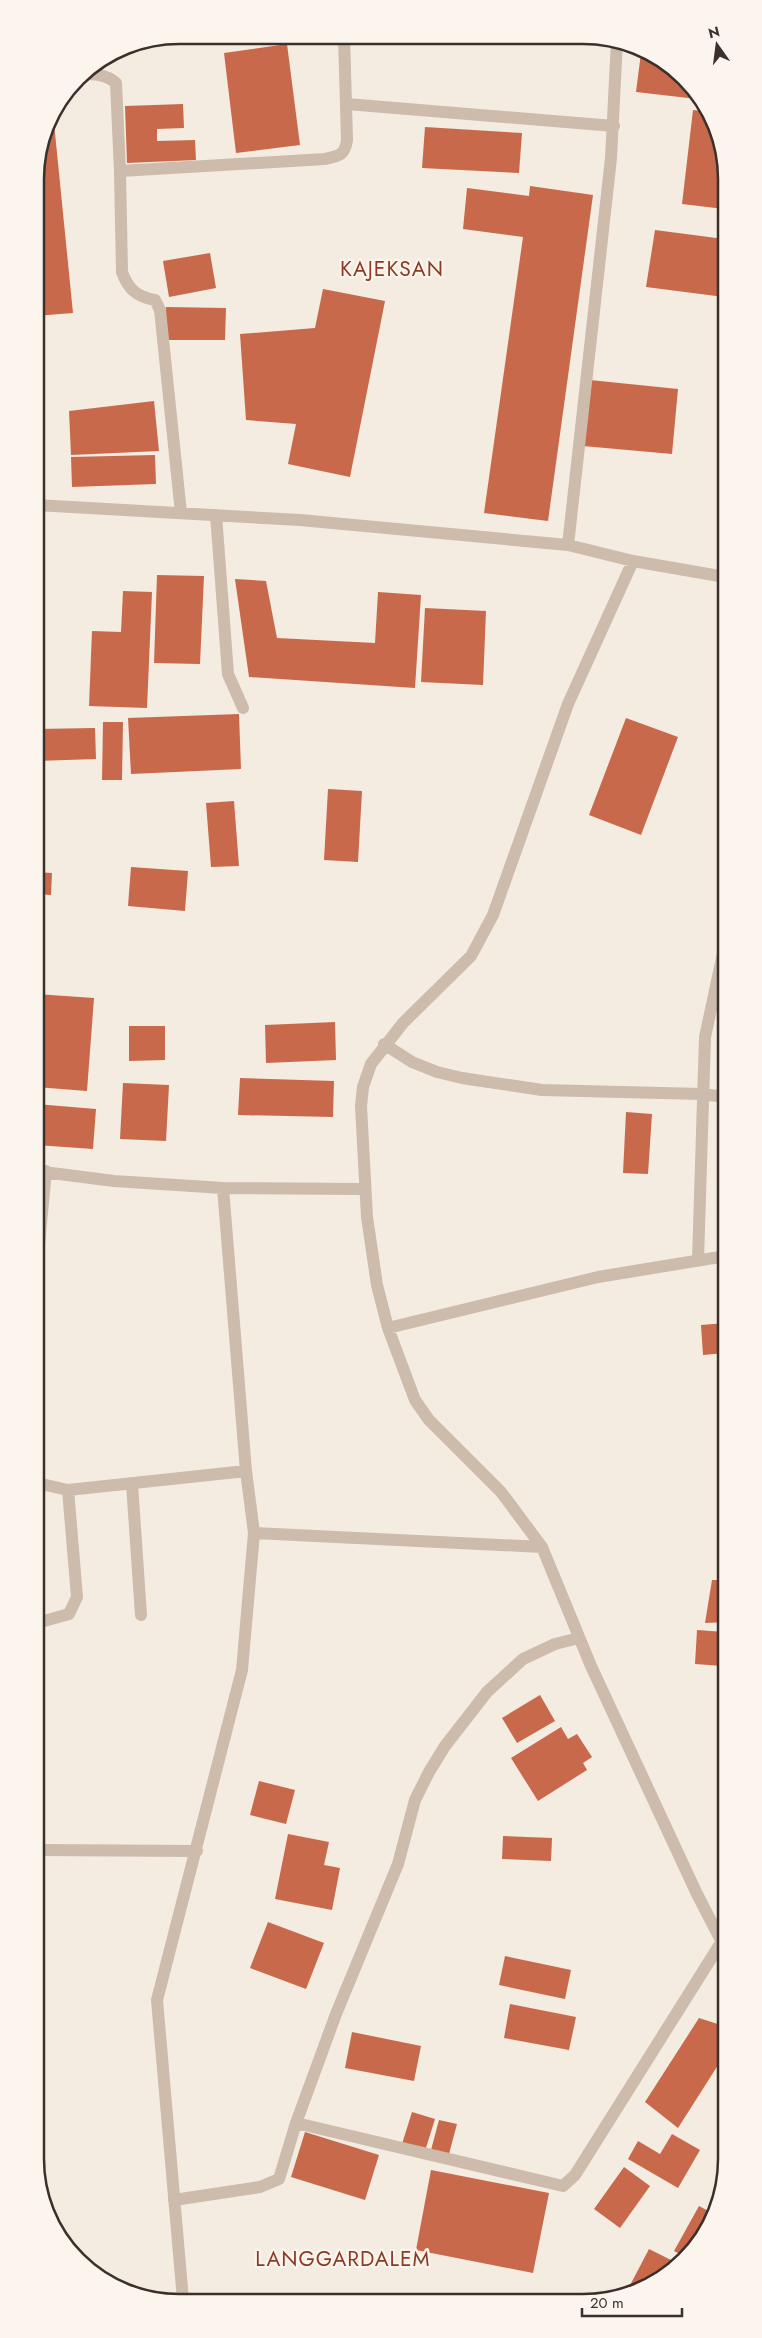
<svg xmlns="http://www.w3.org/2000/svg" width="762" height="2338" font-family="Jost,sans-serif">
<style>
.building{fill:#c8694b}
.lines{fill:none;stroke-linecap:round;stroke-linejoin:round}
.minor{stroke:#cdbbac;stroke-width:12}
.labels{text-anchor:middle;stroke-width:4.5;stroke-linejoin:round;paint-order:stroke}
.quarter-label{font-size:21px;letter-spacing:1px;fill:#8c3b22;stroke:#fbf5ee}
.rim{fill:none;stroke:#3b302b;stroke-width:2.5}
</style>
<rect width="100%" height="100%" fill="#f4ebe1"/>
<path class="building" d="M287 44 300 145 236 153 224 53Z
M641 53 685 77 697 99 636 92Z
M183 104 184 128 157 129V141L195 140 196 160 127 163 125 106Z
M693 110 703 111 724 151V209L682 204Z
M53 113 73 313 35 316V170L46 123Z
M425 127 522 133 519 173 422 168Z
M530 186 593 195 548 521 484 513 523 237 463 229 467 188 529 196Z
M655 230 724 239V297L646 287Z
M210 253 216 288 169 297 163 261Z
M323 289 385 301 350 477 288 464 296 424 246 420 240 334 315 328Z
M166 307 226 308 225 340H165Z
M590 380 678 389 672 454 583 446Z
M154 401 159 451 71 455 69 411Z
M155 455 156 484 72 487 71 457Z
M36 571H39L42 631H36Z
M157 575 204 576 200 664 154 663Z
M235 579 266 581 277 638 375 643 378 592 421 595 415 688 249 677Z
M123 591 152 592 147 708 89 706 92 631 121 632Z
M425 608 486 611 483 685 421 682Z
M239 714 241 769 131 774 128 718Z
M626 718 678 737 641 835 589 815Z
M103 722H123L122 780H102Z
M95 728 96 759 36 761V729Z
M328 789 362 791 358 862 324 860Z
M234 801 239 866 211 867 206 803Z
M131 867 188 871 185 911 128 906Z
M36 872 52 873 51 895 36 894Z
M36 943 43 944 42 989H36Z
M36 994 94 998 87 1091 36 1087Z
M335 1022 336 1060 266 1063 265 1025Z
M129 1026H165V1060L129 1061Z
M240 1078 334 1081 333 1117 238 1115Z
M123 1083 169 1085 166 1141 120 1139Z
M36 1104 96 1109 93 1149 36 1145Z
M626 1112 652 1114 648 1174 623 1173Z
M726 1323V1353L703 1355 701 1325Z
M712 1580H726V1622L705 1623Z
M697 1630 724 1632 723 1666 695 1664Z
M540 1695 555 1721 517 1743 502 1718Z
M561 1727 568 1739 577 1734 592 1757 583 1763 587 1770 538 1801 511 1758Z
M259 1781 295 1790 286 1824 250 1815Z
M288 1834 329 1842 324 1865 340 1868 332 1910 275 1899Z
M503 1836 552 1838 551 1861 502 1859Z
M268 1922 324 1943 306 1989 250 1968Z
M505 1956 571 1970 565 1999 499 1985Z
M510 2004 576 2017 569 2050 504 2038Z
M699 2018 727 2027V2051L678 2128 645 2102Z
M352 2032 421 2046 414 2081 345 2068Z
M412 2112 435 2119 425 2151 402 2144Z
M439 2120 457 2124 449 2154 431 2150Z
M305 2132 379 2155 365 2200 291 2177Z
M672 2134 700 2150 678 2188 628 2159 638 2141 660 2154Z
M624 2167 650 2186 620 2228 594 2209Z
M431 2170 549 2193 533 2273 416 2250Z
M699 2206 716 2215 687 2258 674 2251Z
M649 2249 679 2264 655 2284 628 2294 626 2293Z"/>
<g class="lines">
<path class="minor" d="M81 74C94 74 106 74 116 83L120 171 325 159C339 156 345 155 347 140L344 36
M347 104 614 126
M120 171 122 272C128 289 137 297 155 300L160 310 181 513
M36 505 300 520 568 545 633 561 725 577
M216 515 228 674 243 708
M568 545 611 158 617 41
M633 561 568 704 493 915 471 956 403 1023 371 1064 363 1087 361 1106 367 1217 377 1285 388 1328 415 1400 429 1420 501 1492 542 1547 591 1666 697 1894 726 1950
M384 1044 412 1062 437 1072 462 1078 542 1090 702 1094 725 1097
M36 1171 114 1181 223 1188 246 1471 254 1533 542 1547
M223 1188 365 1189
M698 1260 705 1037 725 944
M37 1265 46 1171
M388 1328 598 1277 726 1256
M37 1483 68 1490 246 1471
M132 1484 141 1615
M37 1623 69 1614 77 1597 68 1490
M37 1850 197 1851
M296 2123 336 2014 398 1864 415 1800 429 1772 445 1746 487 1692 523 1659 555 1644 579 1638
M174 2200 260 2187 279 2179 296 2123 563 2186 575 2175 722 1941
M183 2300 157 2000 242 1670 254 1533"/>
</g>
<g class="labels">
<g class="quarter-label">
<text x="392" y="276">KAJEKSAN</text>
<text x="343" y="2266">LANGGARDALEM</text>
</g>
</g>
<path d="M0 0H762V2338H0ZM179 44H583A135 135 0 0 1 718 179V2159A135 135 0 0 1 583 2294H179A135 135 0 0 1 44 2159V179A135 135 0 0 1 179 44Z" fill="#fbf5ee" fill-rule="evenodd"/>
<path class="rim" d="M179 44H583A135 135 0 0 1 718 179V2159A135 135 0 0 1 583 2294H179A135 135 0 0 1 44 2159V179A135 135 0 0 1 179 44Z"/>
<g transform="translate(717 45) rotate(346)" stroke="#fbf5ee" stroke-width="4" paint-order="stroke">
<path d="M0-4L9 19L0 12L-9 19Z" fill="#3b302b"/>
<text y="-8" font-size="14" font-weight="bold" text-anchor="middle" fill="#3b302b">N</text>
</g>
<path d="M582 2308v8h100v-8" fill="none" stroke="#3b302b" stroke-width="2.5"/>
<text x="590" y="2308" font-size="15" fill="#3b302b" stroke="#fbf5ee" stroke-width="4" paint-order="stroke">20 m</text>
</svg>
